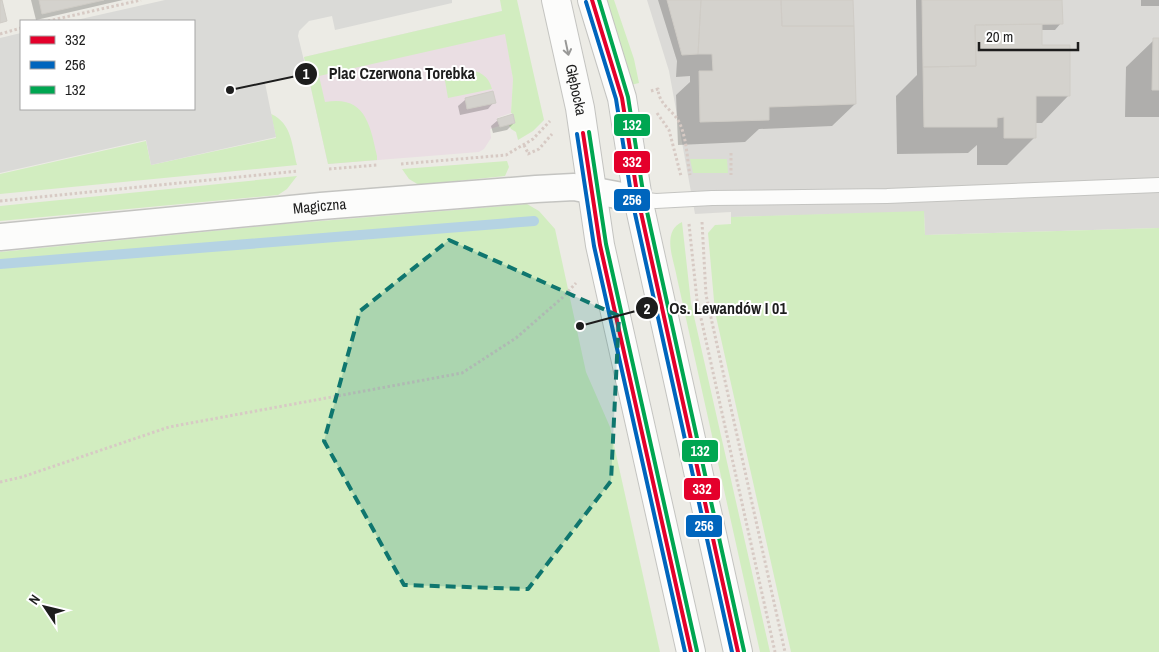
<svg xmlns="http://www.w3.org/2000/svg" width="1159" height="652" font-family="'Archivo Narrow',sans-serif">
<style>
.residential{fill:#dbdad7}
.industrial{fill:#eadee3}
.grass{fill:#d2edc0}
.parking{fill:#dadad7}
.shadow{fill:#0003}
.lines{fill:none;stroke-linecap:round;stroke-linejoin:round}
.stream{stroke:#b5d3e3;stroke-width:10}
.building{fill:#d4d2cd;stroke:#cfccc6}
.service-casing{stroke:#c4c4c1;stroke-width:16}
.minor-casing{stroke:#c4c4c1;stroke-width:29}
.tertiary-casing{stroke:#c4c4c1;stroke-width:30}
.path{stroke:#d7cac4;stroke-width:3;stroke-dasharray:2.5 2.5;stroke-linecap:butt}
.service{stroke:#fcfcfb;stroke-width:14}
.minor{stroke:#fcfcfb;stroke-width:26}
.tertiary{stroke:#fcfcfb;stroke-width:28}
.bus-1-casing{stroke:#fff;stroke-width:8}
.bus-2-casing{stroke:#fff;stroke-width:8}
.bus-3-casing{stroke:#fff;stroke-width:8}
.bus-1{stroke:#e4002b;stroke-width:4}
.bus-2{stroke:#0065bd;stroke-width:4}
.bus-3{stroke:#00a651;stroke-width:4}
.oneway{stroke:#989897}
.marked{fill:#0f766e;fill-opacity:0.2;stroke:#0f766e;stroke-width:4;stroke-dasharray:10 6;stroke-linejoin:round}
.labels{text-anchor:middle;stroke-width:4;stroke-linejoin:round;paint-order:stroke}
.street-label{font-size:15px;fill:#1d1d1d;stroke:#fff}
.leader{fill:none;stroke:#1d1d1d;stroke-width:2}
.callout-dot{fill:#1d1d1d;stroke:#fff;stroke-width:2}
.mark-label{font-size:15px;text-anchor:middle;font-weight:bold;fill:#fff}
.callout-label{font-size:16px;text-anchor:middle;font-weight:bold;fill:#1d1d1d;stroke:#fff;stroke-width:4;stroke-linejoin:round;paint-order:stroke}
.line-badge{stroke:#fff;stroke-width:2}
.badge-label{font-size:14px;text-anchor:middle;font-weight:bold;fill:#fff}
</style>
<rect width="100%" height="100%" fill="#ecebe5"/>
<path class="residential" d="M647 0H1159V228L925 235 924 212 731 217V212L695 214 669 71Z"/>
<path class="industrial" d="M502 11 513 79 511 113 497 118 499 126 490 129 491 138 484 149 479 152 328 164 304 57Z"/>
<path class="grass" d="M500 0H517L544 120 533 131 518 140 516 132 511 129 509 125 515 123 513 114 511 113 513 79 505 34 319 76 325 102C365 95 370 124 377 156V160L328 164 304 57 502 11Z
M603 0H614L634 59 639 83 631 85Z
M466 70C479 70 489 76 492 89L448 98 444 75Z
M271 114C292 123 292 146 297 165L0 194V174L146 141 151 165 276 138Z
M690 159H727L728 173H693Z
M507 161 509 167 505 176 419 185 409 179 402 169Z
M297 176 287 189 278 195 0 221V206Z
M527 204 539 211 555 229 586 372 610 427 660 652H0V252L284 224Z
M924 211 925 235 1159 228V652H791L715 312 708 233 715 225 731 224V217Z
M682 222 691 303 770 652H760L677 278C674 260 661 232 682 222Z"/>
<path class="parking" d="M165 0H452V3L335 30 332 16 309 21 299 31 298 36 307 73 265 83 276 137 151 165 146 140 0 173V38L21 33V109H194V21H72Z"/>
<path class="shadow" d="M31 0H123L36 20Z
M658 0H852L855 104 832 126 759 129 745 142 678 145 676 95 690 82V76L676 77 677 61Z
M916 0H1061V23L1055 30H1041V46L1069 95 1042 123H1035V137L1007 165H977V145L968 153 897 154 896 96 917 75Z
M1141 0H1159V6H1141Z
M1154 40H1159V117H1125L1126 67Z
M492 93 494 102 488 109 460 115 458 106 465 100Z
M498 120 514 123 507 130 493 133 491 126Z"/>
<g class="lines">
<path class="stream" d="M0 264 534 221"/>
</g>
<path class="building" d="M0 0H2L7 21 0 23Z
M39 0H104L42 14Z
M667 0H701L698 54 682 55Z
M701 0H781L782 26H854L856 104 769 107V120L700 122 699 71H713L712 54H698Z
M781 0H853L854 26H782Z
M922 0H1062L1063 24 975 25 976 66 923 67Z
M1042 24V45H1070V96H1036V138H1004V117L997 118V127H924L923 67 976 66 975 25Z
M1153 38H1159V90H1152Z
M493 91 496 103 467 109 465 98Z
M513 114 515 123 500 127 497 119Z"/>
<g class="lines">
<g class="service-casing">
<path id="service" d="M638 199 656 201 712 198 887 196 1159 185"/>
</g>
<g class="minor-casing">
<g id="minor">
<path id="s1" d="M0 237 321 206 536 189 574 187 638 199"/>
</g>
</g>
<g class="tertiary-casing">
<g id="tertiary">
<path id="s2" d="M556 0 580 108 600 245 691 652"/>
<path d="M592 0 622 98 638 199 738 652"/>
</g>
</g>
<path class="path" d="M48 21 141 0
M0 34 21 28
M651 91 658 89C659 106 674 110 680 124 687 140 687 159 690 175
M657 113 669 130 681 176
M524 145 529 155
M731 153V175
M528 154 539 149 552 134
M401 164 506 155 533 139 550 121
M329 169 377 165
M0 201 298 171
M702 222 706 295 785 652
M689 224 697 300 775 652
M0 482 22 477 169 427 462 373 516 338 562 298 576 283"/>
<use href="#service" class="service"/>
<use href="#minor" class="minor"/>
<use href="#tertiary" class="tertiary"/>
<g class="bus-1-casing">
<path id="bus-1" d="M592 0 622 98 638 199 738 652
M583 133 600 245 691 652"/>
</g>
<g class="bus-2-casing">
<path id="bus-2" d="M586 2 616 99 632 200 732 652
M577 134 594 246 685 652"/>
</g>
<g class="bus-3-casing">
<path id="bus-3" d="M599 0 628 97 644 198 744 651
M589 132 606 244 697 651"/>
</g>
<use href="#bus-1" class="bus-1"/>
<use href="#bus-2" class="bus-2"/>
<use href="#bus-3" class="bus-3"/>
</g>
<defs><path id="oneway-shaft" d="M-6 0H5M1.5-3L5.5 0L1.5 3" fill="none" stroke-width="1.6" stroke-linecap="round" stroke-linejoin="round" transform="scale(1.25)"/></defs>
<use class="oneway" href="#oneway-shaft" transform="translate(567 48) rotate(78)"/>
<path class="marked" d="M449 240 619 316 611 481 528 589 404 585 324 441 360 311Z"/>
<g class="labels">
<g class="street-label">
<text dy="5" stroke="none"><textPath href="#s2" startOffset="92">Głębocka</textPath></text>
<text dy="5" stroke="none"><textPath href="#s1" startOffset="321">Magiczna</textPath></text>
</g>
</g>
<path class="leader" d="M230 90L306 74M580 326L647 308"/>
<g class="callout-dot">
<circle cx="230" cy="90" r="5"/>
<circle cx="580" cy="326" r="5"/>
<circle cx="306" cy="74" r="12"/>
<circle cx="647" cy="308" r="12"/>
</g>
<g class="mark-label">
<text x="306" y="79">1</text>
<text x="647" y="314">2</text>
</g>
<g class="callout-label">
<text x="402" y="79">Plac Czerwona Torebka</text>
<text x="728" y="314">Os. Lewandów I 01</text>
</g>
<g class="line-badge">
<rect x="613" y="113" width="38" height="24" rx="5" fill="#00a651"/>
<rect x="613" y="150" width="38" height="24" rx="5" fill="#e4002b"/>
<rect x="613" y="188" width="38" height="24" rx="5" fill="#0065bd"/>
<rect x="681" y="439" width="38" height="24" rx="5" fill="#00a651"/>
<rect x="683" y="477" width="38" height="24" rx="5" fill="#e4002b"/>
<rect x="685" y="514" width="38" height="24" rx="5" fill="#0065bd"/>
</g>
<g class="badge-label">
<text x="632" y="130">132</text>
<text x="632" y="167">332</text>
<text x="632" y="205">256</text>
<text x="700" y="456">132</text>
<text x="702" y="494">332</text>
<text x="704" y="531">256</text>
</g>
<rect x="20" y="20" width="175" height="90" fill="#ffffff" stroke="#a5a5a5"/>
<rect x="30" y="36" width="25" height="8" fill="#e4002b" stroke="#a5a5a5"/>
<text x="65" y="45" font-size="15" fill="#1d1d1d">332</text>
<rect x="30" y="61" width="25" height="8" fill="#0065bd" stroke="#a5a5a5"/>
<text x="65" y="70" font-size="15" fill="#1d1d1d">256</text>
<rect x="30" y="86" width="25" height="8" fill="#00a651" stroke="#a5a5a5"/>
<text x="65" y="95" font-size="15" fill="#1d1d1d">132</text>
<g transform="translate(45 607) rotate(305)" stroke="#ffffff" stroke-width="4" paint-order="stroke">
<path d="M0-4L9 19L0 12L-9 19Z" fill="#1d1d1d"/>
<text y="-8" font-size="14" font-weight="bold" text-anchor="middle" fill="#1d1d1d">N</text>
</g>
<path d="M979 42v8h99v-8" fill="none" stroke="#1d1d1d" stroke-width="2.5"/>
<text x="986" y="42" font-size="15" fill="#1d1d1d" stroke="#ffffff" stroke-width="4" paint-order="stroke">20 m</text>
</svg>
